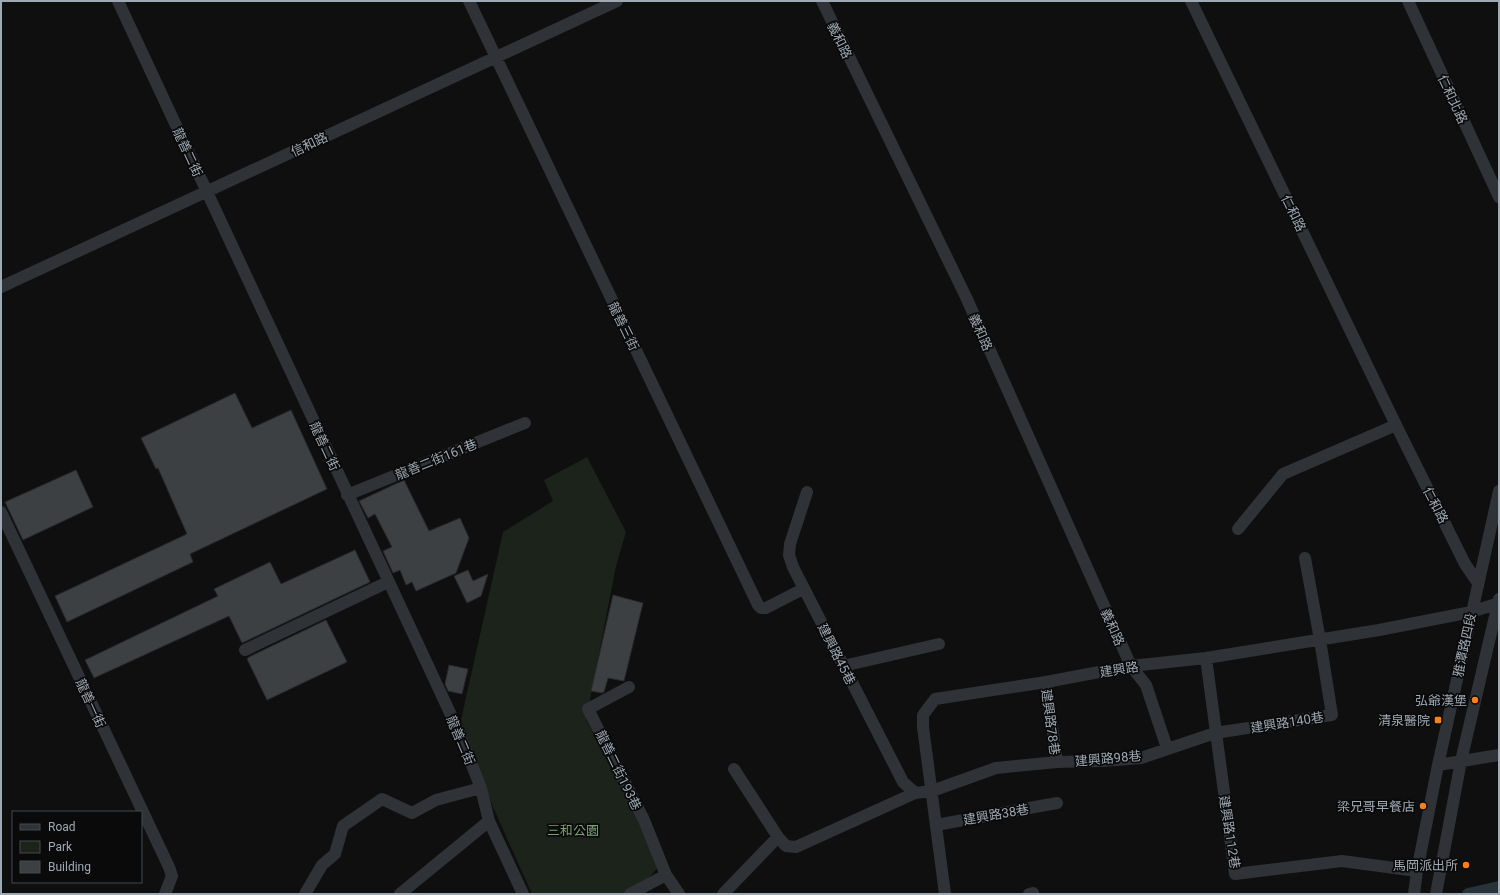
<svg xmlns="http://www.w3.org/2000/svg" width="1500" height="895" font-family="Roboto,'Noto Sans TC',sans-serif">
<style>
.green{fill:#1b231b}
.lines{fill:none;stroke-linecap:round;stroke-linejoin:round}
.canal{stroke:#273338;stroke-width:12}
.building{fill:#3d4043;stroke:#29292d}
.minor{stroke:#2f3236;stroke-width:12}
.poi-dot{fill:#ff8018;stroke:#0a0a0b;stroke-width:1.5}
.labels{text-anchor:middle;stroke-width:3.5;stroke-linejoin:round;paint-order:stroke}
.street-label{font-size:13px;fill:#9ea9b3;stroke:#0a0a0b}
.poi-label{font-size:13px;fill:#9ea9b3;stroke:#0a0a0b;text-anchor:end}
.park-label{font-size:13px;fill:#7aa073;stroke:#0a0a0b}
</style>
<rect width="100%" height="100%" fill="#0f0f10"/>
<path class="green" d="M587 457 626 532 616 566 586 720 638 820 658 867 645 883 623 894H532L493 807 461 720 503 532 553 501 544 480Z"/>
<g class="lines">
<path class="canal" d="M1468 894 1499 887"/>
</g>
<path class="building" d="M235 393 252 428 291 410 327 489 190 554 193 562 67 622 55 596 187 534 158 468 156 469 141 438Z
M76 470 93 507 23 540 5 502Z
M404 480 429 531 460 518 469 538 456 573 416 591 412 582 406 585 400 570 393 573 383 551 392 547 375 514 368 518 359 501Z
M355 550 370 582 242 643 229 616 94 678 85 660 218 596 214 589 270 562 281 584Z
M468 570 473 581 488 574 481 596 467 603 454 576Z
M613 595 643 603 624 681 608 678 604 692 602 693 591 691Z
M326 620 347 662 267 700 247 659 249 657Z
M449 665 468 669 462 694 448 691 445 684Z"/>
<g class="lines">
<path class="minor" d="M118 1 458 730 481 788 489 821 523 894
M469 1 758 605 761 608H766L803 589
M822 1 966 297 1131 666 1146 685 1167 748
M1191 1 1396 425 1465 564 1478 583
M1408 1 1499 197
M1 287 617 1
M807 492 790 544 789 555 793 567 903 782 915 793 932 791 996 768 1057 762 1103 761 1141 758 1215 733 1332 715 1320 640 1305 558
M347 495 525 423
M1 512 169 867 172 876 165 894
M1238 529 1283 474 1396 425
M245 650 388 582
M1206 658 1235 874 1342 861 1417 871
M843 666 939 644
M1046 682 1057 762
M629 687 588 709 644 820 666 875 679 894
M1438 765 1499 755
M734 769 778 837 786 846 796 847 915 793
M936 825 1057 803
M305 894 322 865 335 854 343 826 382 799 412 813 436 800 481 788
M400 894 489 821
M630 894 666 875
M723 894 778 837
M945 894 923 727V715L935 699 1046 682 1131 666 1206 658 1379 630 1471 612 1499 603
M1029 894 1033 893
M1414 894 1417 871 1438 765 1499 491
M1436 894 1461 761 1499 599"/>
</g>
<g class="poi-dot">
<circle cx="1475" cy="700" r="4"/>
<rect x="1434" y="716" width="8" height="8" rx="2"/>
<circle cx="1423" cy="806" r="4"/>
<circle cx="1466" cy="865" r="4"/>
</g>
<g class="labels">
<g class="street-label">
<text transform="translate(840 40) rotate(64)" y="5">義和路</text>
<text transform="translate(1453 99) rotate(65)" y="5">仁和北路</text>
<text transform="translate(309 144) rotate(-25)" y="5">信和路</text>
<text transform="translate(188 152) rotate(65)" y="5">龍善二街</text>
<text transform="translate(1294 213) rotate(64)" y="5">仁和路</text>
<text transform="translate(624 326) rotate(64)" y="5">龍善三街</text>
<text transform="translate(981 332) rotate(66)" y="5">義和路</text>
<text transform="translate(325 446) rotate(65)" y="5">龍善二街</text>
<text transform="translate(436 459) rotate(-22)" y="5">龍善二街161巷</text>
<text transform="translate(1436 505) rotate(63)" y="5">仁和路</text>
<text transform="translate(1113 627) rotate(66)" y="5">義和路</text>
<text transform="translate(1464 645) rotate(-78)" y="5">雅潭路四段</text>
<text transform="translate(837 654) rotate(63)" y="5">建興路45巷</text>
<text transform="translate(1119 669) rotate(-9)" y="5">建興路</text>
<text transform="translate(91 703) rotate(65)" y="5">龍善一街</text>
<text transform="translate(1051 722) rotate(82)" y="5">建興路78巷</text>
<text transform="translate(1287 722) rotate(-9)" y="5">建興路140巷</text>
<text transform="translate(461 740) rotate(67)" y="5">龍善二街</text>
<text transform="translate(1108 758) rotate(-5)" y="5">建興路98巷</text>
<text transform="translate(619 770) rotate(64)" y="5">龍善二街193巷</text>
<text transform="translate(996 814) rotate(-10)" y="5">建興路38巷</text>
<text transform="translate(1230 832) rotate(81)" y="5">建興路112巷</text>
</g>
<g class="poi-label">
<text x="1467" y="705">弘爺漢堡</text>
<text x="1430" y="725">清泉醫院</text>
<text x="1415" y="811">梁兄哥早餐店</text>
<text x="1458" y="870">馬岡派出所</text>
</g>
<g class="park-label">
<text x="573" y="835">三和公園</text>
</g>
</g>
<rect width="1500" height="895" fill="none" stroke="#9ea9b3" stroke-width="4"/>
<rect x="12" y="811" width="130" height="72" fill="#0a0a0b" stroke="#454a4e"/>
<rect x="20" y="824" width="20" height="6" fill="#2f3236" stroke="#454a4e"/>
<text x="48" y="831" font-size="12" fill="#9ea9b3">Road</text>
<rect x="20" y="841" width="20" height="12" fill="#1b231b" stroke="#454a4e"/>
<text x="48" y="851" font-size="12" fill="#9ea9b3">Park</text>
<rect x="20" y="861" width="20" height="12" fill="#3d4043" stroke="#454a4e"/>
<text x="48" y="871" font-size="12" fill="#9ea9b3">Building</text>
</svg>
